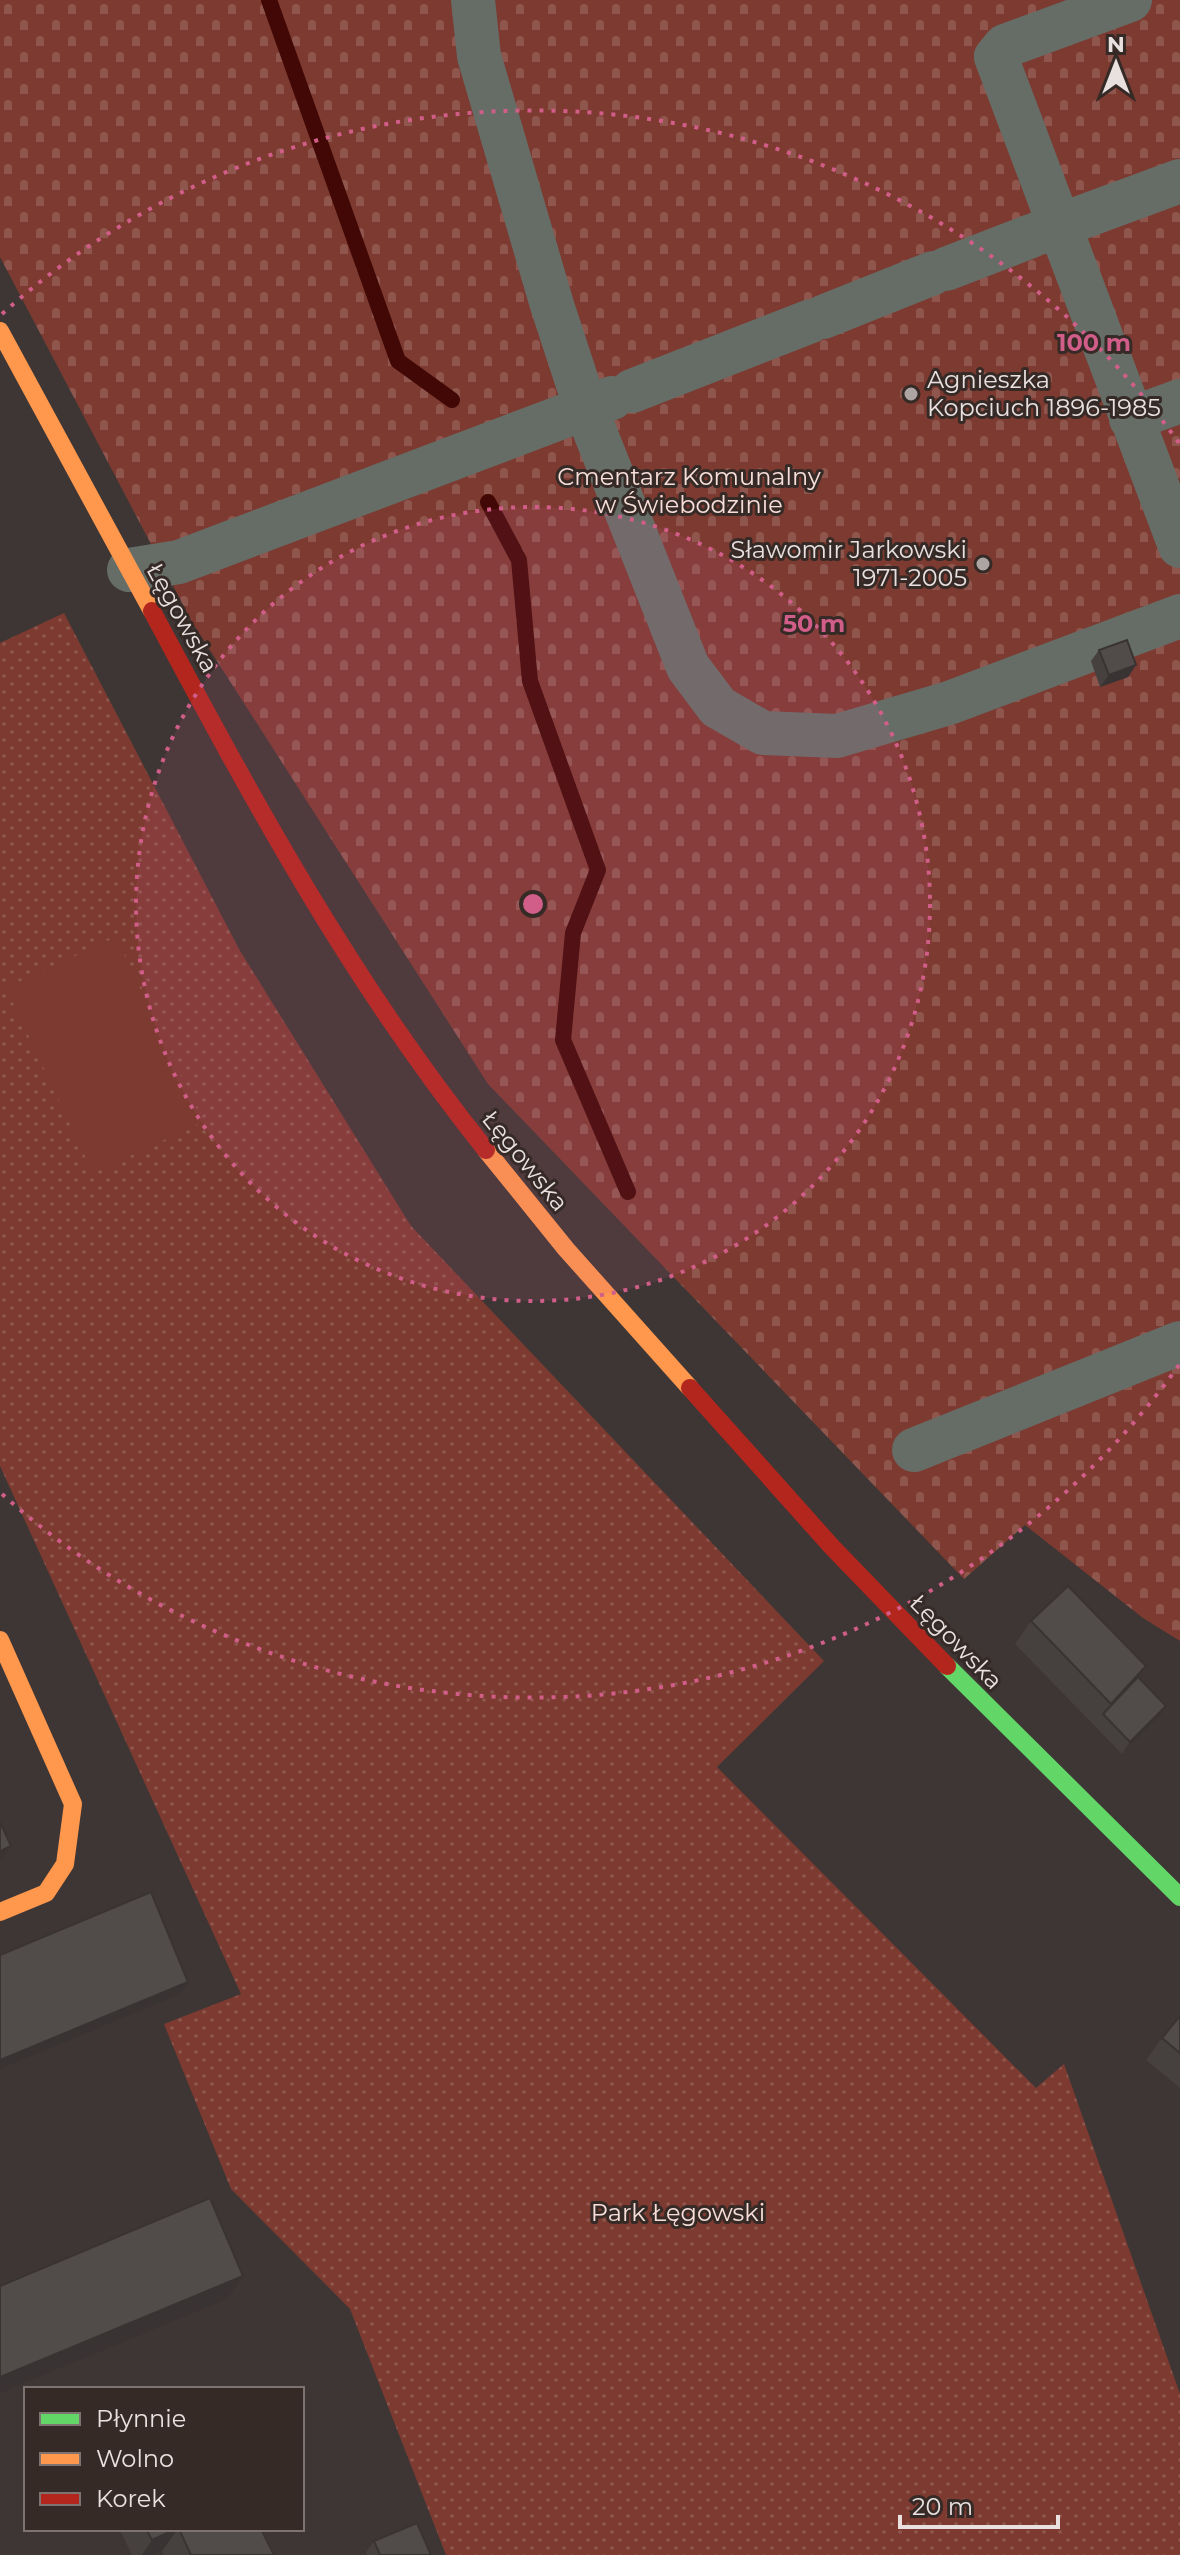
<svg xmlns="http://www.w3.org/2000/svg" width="1180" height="2555" font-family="Montserrat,sans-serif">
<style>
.cemetery{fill:url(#cemetery-stones)}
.park{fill:url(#park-dots)}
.pitch{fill:#7d3a30}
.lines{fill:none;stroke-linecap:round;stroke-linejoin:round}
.stream{stroke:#410805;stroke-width:16}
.street{stroke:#666d67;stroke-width:44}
.fast{stroke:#63d668;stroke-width:18}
.slow{stroke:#ff974d;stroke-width:18}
.jam{stroke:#b3261e;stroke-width:18}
.wall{fill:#46403f}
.shaded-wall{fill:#393433}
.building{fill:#514b49;stroke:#393433;stroke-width:2}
.ring{fill:none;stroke:#d05e89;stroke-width:4;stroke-dasharray:4 8}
.poi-dot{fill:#ada5a3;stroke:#362a27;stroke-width:3}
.labels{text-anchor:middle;stroke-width:6;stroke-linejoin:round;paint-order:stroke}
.poi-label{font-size:24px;fill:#e9e1df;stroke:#362a27;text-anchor:start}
.park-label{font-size:24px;fill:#f7ded9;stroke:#362a27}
.street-label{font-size:24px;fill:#e9e1df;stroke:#362a27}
.centre{fill:#d05e89;stroke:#362a27;stroke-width:4}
.ring-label{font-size:24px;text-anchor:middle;font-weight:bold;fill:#d05e89;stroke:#362a27;stroke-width:6;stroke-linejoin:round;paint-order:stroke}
</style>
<defs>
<pattern id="cemetery-stones" width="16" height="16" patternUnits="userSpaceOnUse" patternTransform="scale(2)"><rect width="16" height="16" fill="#7d3a30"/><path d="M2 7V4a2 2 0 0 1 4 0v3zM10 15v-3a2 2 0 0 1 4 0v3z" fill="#8f564e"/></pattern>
<pattern id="park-dots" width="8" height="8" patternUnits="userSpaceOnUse" patternTransform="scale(2)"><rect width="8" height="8" fill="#7d3a30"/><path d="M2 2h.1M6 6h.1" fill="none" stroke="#8f564e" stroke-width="1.8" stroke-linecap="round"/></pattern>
</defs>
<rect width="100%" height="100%" fill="#3e3634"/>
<path class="cemetery" d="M0 0H1180V1641L1143 1618 1025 1525 964 1579 488 1084 192 622 0 257Z"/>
<path class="park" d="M64 613 239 949 411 1226 824 1661 717 1767 1036 2088 1064 2064 1180 2394V2555H446L350 2309 231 2189 164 2024 241 1994 0 1466V643Z"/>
<path class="pitch" d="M116 937 203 1122 93 1173 6 988Z"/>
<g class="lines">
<path class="stream" d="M269 0 398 361 452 400
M488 502 519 560 530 681 598 870 573 933 563 1040 628 1192"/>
<path class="street" d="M473 0 479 56 552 305 586 409 688 667 718 707 763 733 837 736 949 703 1180 616
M1130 0 1005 46 996 57 1180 546
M1039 233 1180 181
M946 269 1031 236
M823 317 933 273
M632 391 811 321
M1131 419 1180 401
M129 570 179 562 612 398
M914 1450 1180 1343"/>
<path class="fast" d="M947 1666 1180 1897"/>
<path class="slow" d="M0 331 152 611
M486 1150 566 1249 690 1388
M0 1640 73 1804 65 1864 46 1893 0 1912"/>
<path class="jam" d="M152 611C253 800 351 982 486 1150
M690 1388 832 1547 947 1666"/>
</g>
<path class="wall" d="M1099 650 1136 665 1128 677 1100 687 1091 661Z
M1031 1621 1146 1666 1138 1677 1158 1718 1122 1754 1015 1644Z
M1180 2016V2088L1146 2060 1162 2038Z
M121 2529H261L274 2555H164L162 2551 153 2555H132L120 2530Z
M374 2541 431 2555H367L366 2552Z"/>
<path class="shaded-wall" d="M1136 665 1128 677 1100 687 1109 675Z
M1146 1666 1130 1689 1103 1714 1111 1704Z
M1166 1706 1158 1718 1122 1754 1130 1742Z
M11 1846 3 1858 0 1859V1851Z
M188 1982 180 1994 0 2069V2060Z
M243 2276 227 2299 0 2393V2377Z
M178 2529 162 2551 153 2555H142L152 2540Z"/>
<path class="building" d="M1127 640 1136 665 1109 675 1099 650Z
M1068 1586 1146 1666 1111 1704 1031 1621Z
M1138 1677 1166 1706 1130 1742 1103 1714Z
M0 1822 11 1846 0 1851Z
M151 1892 188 1982 0 2060V1955Z
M1180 2016V2053L1162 2038Z
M210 2198 243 2276 0 2377V2286Z
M417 2523 431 2555H380L374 2541Z
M146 2529H176L152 2540Z
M179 2529H261L274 2555H191Z"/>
<circle cx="533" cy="904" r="397" fill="#d05e89" fill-opacity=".12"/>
<g class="ring">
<circle cx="533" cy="904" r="397"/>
<path d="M1179 1365A794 794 0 0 1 2 1494M2 314A794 794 0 0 1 1179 443"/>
</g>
<g class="poi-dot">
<circle cx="911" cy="394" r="8"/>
<circle cx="983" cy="564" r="8"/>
</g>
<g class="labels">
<g class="poi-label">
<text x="927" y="388">Agnieszka<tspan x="927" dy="28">Kopciuch 1896-1985</tspan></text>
<text x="967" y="558" text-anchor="end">Sławomir Jarkowski<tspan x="967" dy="28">1971-2005</tspan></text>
</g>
<g class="park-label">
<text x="689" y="485">Cmentarz Komunalny<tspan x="689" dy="28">w Świebodzinie</tspan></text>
<text x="678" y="2221">Park Łęgowski</text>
</g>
<g class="street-label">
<text transform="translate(182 618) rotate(61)" y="8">Łęgowska</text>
<text transform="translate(525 1161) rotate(51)" y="8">Łęgowska</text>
<text transform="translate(956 1642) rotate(46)" y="8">Łęgowska</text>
</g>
</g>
<circle cx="533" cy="904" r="12" class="centre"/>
<g class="ring-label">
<text x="1094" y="351">100 m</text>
<text x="814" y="632">50 m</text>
</g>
<rect x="24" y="2387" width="280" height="144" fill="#362a27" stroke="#7e7371" stroke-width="2"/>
<rect x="40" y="2413" width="40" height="12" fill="#63d668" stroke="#7e7371" stroke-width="2"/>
<text x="96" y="2427" font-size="24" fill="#e9e1df">Płynnie</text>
<rect x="40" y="2453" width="40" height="12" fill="#ff974d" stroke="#7e7371" stroke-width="2"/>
<text x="96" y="2467" font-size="24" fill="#e9e1df">Wolno</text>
<rect x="40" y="2493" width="40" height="12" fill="#b3261e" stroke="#7e7371" stroke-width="2"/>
<text x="96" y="2507" font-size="24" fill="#e9e1df">Korek</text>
<g transform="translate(1116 64)" stroke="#362a27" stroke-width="6" paint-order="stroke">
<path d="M0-6L14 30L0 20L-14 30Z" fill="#e9e1df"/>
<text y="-12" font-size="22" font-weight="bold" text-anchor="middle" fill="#e9e1df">N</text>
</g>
<path d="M900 2515v12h158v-12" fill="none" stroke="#e9e1df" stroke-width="4"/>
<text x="912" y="2515" font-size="24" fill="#e9e1df" stroke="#362a27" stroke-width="6" paint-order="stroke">20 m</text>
</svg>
